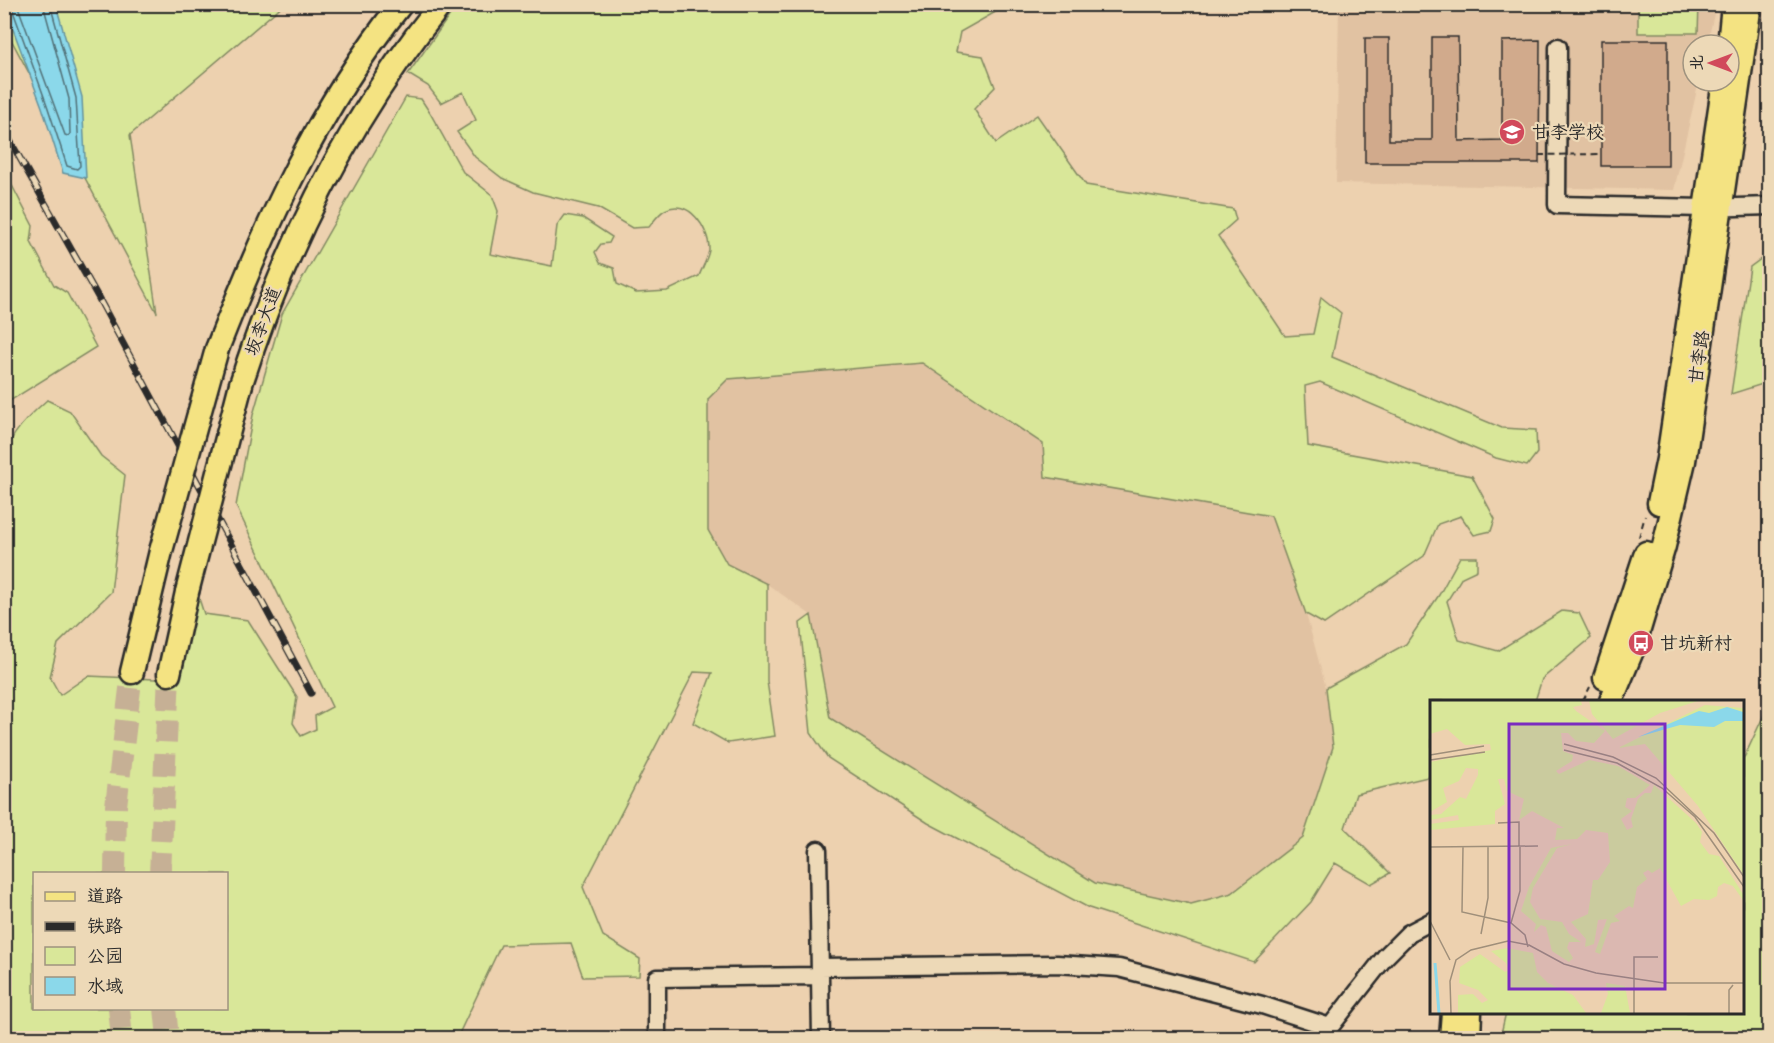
<svg xmlns="http://www.w3.org/2000/svg" width="1774" height="1043" font-family="Delius,'LXGW WenKai TC',sans-serif">
<style>
.built{fill:#e1c2a2}
.green{fill:#d9e799;stroke:#828962;stroke-width:1.5;fill-rule:evenodd}
.water{fill:#8bd8ea;stroke:#65939e;stroke-width:1.5}
.lines{fill:none;stroke-linecap:round;stroke-linejoin:round}
.shore{stroke:#517077;stroke-width:1.5}
.building{fill:#d1aa8c;stroke:#2b2b2b;stroke-width:1.5}
.major-tunnel{stroke:#c6b095;stroke-width:22;stroke-dasharray:22 11;stroke-linecap:butt}
.minor-casing{stroke:#2b2b2b;stroke-width:21}
.major-casing{stroke:#2b2b2b;stroke-width:27}
.path{stroke:#2b2b2b;stroke-width:2;stroke-dasharray:6 4.5;stroke-linecap:butt}
.minor{stroke:#edd9b7;stroke-width:16}
.major{stroke:#f4e382;stroke-width:22}
.rail-casing{stroke:#2b2b2b;stroke-width:7}
.rail{stroke:#edd9b7;stroke-width:4.5;stroke-dasharray:14;stroke-linecap:butt}
.major-bridge-casing{stroke:#2b2b2b;stroke-width:27;stroke-linecap:butt}
.path-bridge{stroke:#2b2b2b;stroke-width:2;stroke-dasharray:6 4.5;stroke-linecap:butt}
.major-bridge{stroke:#f4e382;stroke-width:22}
.labels{text-anchor:middle;stroke-width:4.5;stroke-linejoin:round;paint-order:stroke}
.poi-label{font-size:18px;fill:#2b2b2b;stroke:#edd9b7;text-anchor:start}
.street-label{font-size:18px;fill:#2b2b2b;stroke:#edd9b7}
.inset-river{fill:none;stroke:#8bd8ea;stroke-width:3}
.inset-road{fill:none;stroke:#9f8f7a;stroke-width:1.5}
.view{fill:#7b2cbf;fill-opacity:0.15;stroke:#7b2cbf;stroke-width:3}
.inset-edge{fill:none;stroke:#2b2b2b;stroke-width:3}
</style>
<rect width="100%" height="100%" fill="#edd1af"/>
<filter id="ink" filterUnits="userSpaceOnUse"><feTurbulence type="fractalNoise" baseFrequency=".0167" numOctaves="2"/><feDisplacementMap in="SourceGraphic" scale="12" xChannelSelector="R" yChannelSelector="G"/><feConvolveMatrix kernelMatrix="1 2 1 2 8 2 1 2 1" color-interpolation-filters="sRGB"/></filter>
<g filter="url(#ink)">
<path class="built" d="M1339 5H1716L1707 45H1693V81H1699L1674 190 1336 183Z
M922 363 1043 444 1045 477 1271 516 1306 614 1326 688 1333 747 1303 838 1232 893 1191 904 1095 883 830 718 811 615 767 584 727 564 708 530V399L728 379Z"/>
<path class="green" d="M4 5H283L130 135 157 313 5 28Z
M457 5H1008L960 32 956 52 983 56 995 87 974 109 996 143 1037 115 1086 185 1233 209 1236 220 1218 236 1285 336 1313 334 1321 297 1341 313 1332 357 1502 428 1536 430 1537 453 1527 466 1496 458 1320 382 1305 386 1308 446 1472 476 1495 519 1491 531 1474 535 1461 516 1438 524 1424 556 1324 624 1306 614 1271 516 1045 477 1043 444 922 363 728 379 708 399V530L727 564 767 584V681L775 736 728 743 693 723 712 673 694 672 583 887 603 936 640 959 639 976 583 977 571 943 501 945 457 1038H5L4 458C10 433 29 416 47 400L70 411 101 456 125 475 111 592 58 644 50 677 60 695 88 676 177 680 196 589 204 614 248 620 297 697 293 723 301 736 316 729 315 716 332 707 236 506 253 415 282 314 406 97 421 99 430 113 463 172 492 195 498 211 490 254 552 266 557 226 565 215 583 218 612 237 609 243 601 244 595 252 600 263 614 268 617 284 636 293 667 291 699 276C702 268 708 258 709 250 710 229 688 197 665 210 659 213 653 222 649 227L632 228 598 208 533 192 502 178 475 157 457 132 476 120 463 92 441 103 428 86 408 74ZM34 874H226V1008H34Z
M1638 5H1699L1698 33H1638Z
M5 172 33 226 31 242 54 285 67 293 96 347 5 404Z
M1769 253V382L1731 394 1750 267Z
M1460 557H1477V570L1462 577 1447 601 1459 640 1498 651 1562 611 1579 613 1591 638 1542 679 1535 701H1432V776L1356 794 1345 828 1390 873 1371 884 1335 863 1311 902 1254 962 1089 908 928 823 828 758 811 733 800 623 811 615 830 718 1095 883 1191 904 1232 893 1303 838 1333 747 1326 688 1406 644 1439 595Z
M1769 704V1038H1500L1506 1012H1742L1743 760Z"/>
<path class="water" d="M4 5H56L82 97 86 178 63 173 42 107Z"/>
<g class="lines">
<path class="shore" d="M17 4 65 135 68 136 70 134 69 99 43 4
M4 7 10 8 13 11 47 105 67 166 77 169 80 166 76 98 50 4"/>
</g>
<path class="building" d="M1432 37H1458L1459 141 1502 140V41L1540 40 1539 163H1365V38H1389V140H1432Z
M1601 40H1668V166H1601Z"/>
<g class="lines">
<path class="major-tunnel" d="M115 874 116 806 132 672
M160 874 169 674
M119 1008 122 1038
M165 1008 168 1038"/>
<g class="minor-casing">
<path id="minor" d="M1558 47 1557 205 1705 208 1770 206
M818 850 821 1038
M820 967 1057 964 1119 968 1262 1005 1330 1027
M657 1038V978L820 976
M1328 1038 1330 1027 1385 957 1409 933 1432 921"/>
</g>
<g class="major-casing">
<path id="major" d="M1729 46 1733 4
M217 349C265 226 318 108 401 4
M241 384C285 246 350 117 441 4
M1659 503 1668 459 1724 81
M132 672 161 551
M169 674 187 592
M1605 678 1646 553
M1611 701 1634 646 1664 546 1684 461 1750 4
M1451 1038 1453 1012
M1469 1038 1470 1012"/>
</g>
<path class="path" d="M1639 537 1645 516
M1583 701 1590 687"/>
<use href="#minor" class="minor"/>
<use href="#major" class="major"/>
<g class="rail-casing">
<path id="rail" d="M4 130 98 297 311 693"/>
</g>
<use href="#rail" class="rail"/>
<g class="major-bridge-casing">
<path id="major-bridge" d="M161 551 217 349
M187 592 241 384"/>
</g>
<path class="path-bridge" d="M1539 155 1601 154"/>
<use href="#major-bridge" class="major-bridge"/>
</g>
</g>
<defs>
<g id="school-disc" transform="scale(1.35)"><circle r="9.5" fill="#d1495b" stroke="#edd9b7"/><path d="M0-5L7-2L0 1L-7-2ZM-4 1L0 2.5L4 1V4Q0 6-4 4Z" fill="#fff"/></g>
<g id="bus-disc" transform="scale(1.35)"><circle r="9.5" fill="#d1495b" stroke="#edd9b7"/><path d="M-5-6H5V4H4V6H2V4H-2V6H-4V4H-5ZM-3.5-4V0h7V-4ZM-3.5 1.2v1.5H-2V1.2ZM2 1.2v1.5H3.5V1.2Z" fill="#fff"/></g>
</defs>
<g fill-rule="evenodd">
<use href="#school-disc" x="1512" y="132"/>
<use href="#bus-disc" x="1641" y="643"/>
</g>
<g class="labels">
<g class="poi-label">
<text x="1532" y="138">甘李学校</text>
<text x="1660" y="649">甘坑新村</text>
</g>
<g class="street-label">
<text transform="translate(263 321) rotate(-70)" y="6">坂李大道</text>
<text transform="translate(1699 357) rotate(-82)" y="6">甘李路</text>
</g>
</g>
<g transform="translate(1430 700)">
<rect width="314" height="314" fill="#edd1af"/>
<path d="M0 1H151L152 5 143 7 146 11 175 31 164 43 146 41 138 33H131L133 51 143 55 142 61 126 71 129 74 159 60 188 66 220 85 205 98H197L195 107 202 111 191 119 197 130 203 127 201 119 208 99 215 93H221L224 85 266 123 272 132 270 142 279 154 289 156 313 194V200L303 186 294 183 288 187 287 196 279 200 264 199 251 206 230 168 222 173 218 170 213 173 217 179 207 187 203 208 199 206 184 216 190 221 181 223 170 254 165 252 177 219 168 220 164 244 155 247 156 239 141 222 158 214 163 180H168L180 162 178 133 156 130 147 139 125 140 127 128H134L102 111 89 120 94 99 77 91 74 79H68L75 104 65 111V124L0 130V124L29 120 28 115 0 120V115L11 114 30 97 36 99 48 75V69L36 68 29 81 13 88 17 102 0 112V62L61 50 60 44 35 45 17 29 0 34ZM159 1H268L230 13 183 39 162 14ZM275 5 313 8V174L268 106 215 44 188 48ZM142 144 127 148 103 188 100 202 110 219 132 222 139 234 151 242H139L137 248 143 258 139 262 122 251 116 227 111 225 104 232 106 224 91 211 99 187 121 148ZM77 248 103 253 107 272 118 283 143 295 156 313H28V295L43 294 52 303 58 300 48 290 29 283 30 267 50 254 75 272 79 270 76 263 61 251ZM176 283 195 286 200 313H171L178 294Z" fill="#d9e799"/>
<path d="M297 7 313 12V21H295L284 27 250 25 208 37 269 11 279 13Z" fill="#8bd8ea"/>
<path class="inset-river" d="M5 263 9 313"/>
<path class="inset-road" d="M134 44 183 57 226 78 284 133 314 177M134 50 187 63 232 88 265 117 314 187M0 55 54 46M0 60 55 52M68 123 89 122V147M0 147 108 146M33 147 32 212 81 223 95 235 98 247M0 221 20 260M81 223 90 191V147M51 234 58 198V147M21 313 20 281 26 260 41 250 78 241 99 245 134 264 166 273 234 283H314M204 313V257H228M299 313V290L303 285"/>
<path class="view" d="M79 24H235V289H79Z"/>
<rect width="314" height="314" class="inset-edge"/>
</g>
<rect width="1774" height="1043" fill="none" stroke="#edd9b7" stroke-width="24"/>
<rect x="12" y="12" width="1750" height="1019" fill="none" stroke="#2b2b2b" stroke-width="2" filter="url(#ink)"/>
<rect x="33" y="872" width="195" height="138" fill="#edd9b7" stroke="#9f937f" stroke-width="1.5"/>
<rect x="45" y="892" width="30" height="9" fill="#f4e382" stroke="#9f937f" stroke-width="1.5"/>
<text x="87" y="902" font-size="18" fill="#2b2b2b">道路</text>
<rect x="45" y="922" width="30" height="9" fill="#2b2b2b" stroke="#9f937f" stroke-width="1.5"/>
<text x="87" y="932" font-size="18" fill="#2b2b2b">铁路</text>
<rect x="45" y="947" width="30" height="18" fill="#d9e799" stroke="#9f937f" stroke-width="1.5"/>
<text x="87" y="962" font-size="18" fill="#2b2b2b">公园</text>
<rect x="45" y="977" width="30" height="18" fill="#8bd8ea" stroke="#9f937f" stroke-width="1.5"/>
<text x="87" y="992" font-size="18" fill="#2b2b2b">水域</text>
<g transform="translate(1711 63) rotate(270)"><circle r="28" fill="#edd9b7" stroke="#9f937f" stroke-width="1.5"/>
<path d="M0-4.5L10 22L0 15L-10 22Z" fill="#d1495b"/>
<text y="-9" font-size="16" font-weight="bold" text-anchor="middle" fill="#2b2b2b">北</text>
</g>
</svg>
